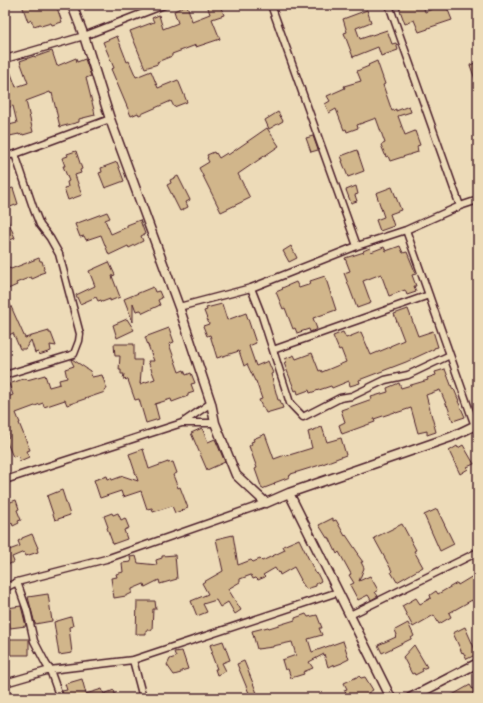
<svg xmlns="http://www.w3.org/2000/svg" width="483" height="703" font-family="Mynerve,sans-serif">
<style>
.building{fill:#d1b68b;stroke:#4a1f2b}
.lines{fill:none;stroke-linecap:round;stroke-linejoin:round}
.minor-casing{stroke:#4a1f2b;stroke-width:9}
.tertiary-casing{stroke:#4a1f2b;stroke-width:11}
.minor{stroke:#eddbb8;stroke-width:6}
.tertiary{stroke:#eddbb8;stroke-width:8}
</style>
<rect width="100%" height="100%" fill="#eddbb8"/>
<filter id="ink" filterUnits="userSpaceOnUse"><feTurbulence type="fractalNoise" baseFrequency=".025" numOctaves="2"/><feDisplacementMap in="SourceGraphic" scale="8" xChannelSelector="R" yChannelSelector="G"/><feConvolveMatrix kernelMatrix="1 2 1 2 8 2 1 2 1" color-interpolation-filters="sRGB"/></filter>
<g filter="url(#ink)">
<path class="building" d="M22 5H56L62 22 52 25 51 23 41 26 40 24 34 26 31 20 28 22Z
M187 5 192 21 210 14 207 5H220L224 15 212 19 220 39 196 47V45L172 54V56L157 62 158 64 145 68 130 31 154 22 152 18 159 15 163 29 178 23 174 11Z
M398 5H423L425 12 442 5H446L452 20 428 28V29L419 32 414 20 405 24Z
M367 10 371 22 356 28 360 39 387 30 392 44 396 43 398 50 381 56 378 47 353 57 344 33 347 32 343 19Z
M117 36 127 62 129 61 136 77 151 71 158 88 178 80 187 102 174 107 171 101 139 115 138 113 131 116 111 69 114 68 103 42Z
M52 51 57 66 76 58 77 62 85 59 91 76 86 78 94 110 95 115 79 119V122L60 127 52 93 51 94 50 92 26 101 33 132 23 135V134L19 135V134L5 137V126L17 123 13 106 7 108 5 102V63H7L16 87 28 83 20 61 34 56 35 57Z
M377 61 385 84 383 85 392 111 396 109V111L409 106 411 112 398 116 405 135 415 131 420 145 417 146 418 152 390 161 388 156 386 157 381 145 385 143 376 118 357 125 358 128 347 132 346 129 344 130 336 109 329 113 325 104 330 101 327 96 345 88 344 86 361 81 357 71 369 66 368 65Z
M478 62V85H477L470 65Z
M278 112 283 121 269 129 265 120Z
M267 128 279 146 238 174 250 198 221 212 199 168 209 162 207 158 208 157 207 155 214 152 215 154 216 153 219 158 227 153 228 155Z
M313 136 318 150 311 152 306 138Z
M357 150 364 171 348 177 342 161H343L341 156Z
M76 151 82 169 80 170 81 173 75 175 82 195 68 200 64 188 68 187 67 182 69 181 63 166H65L62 158 68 156 67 154Z
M117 162 124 181 105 188 99 173 102 172 101 168Z
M178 176 190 200 186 202 188 207 180 211 167 185 171 183 170 180Z
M356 186 358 194 355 195 357 201 351 203 346 190Z
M392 187 401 210 390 214 394 226 380 231 376 220 384 217 376 193Z
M13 188 18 204 5 209V190Z
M107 212 110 218 105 220 111 234 127 227V225L140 220 145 234 141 236 143 241 129 248 128 246 109 255 101 235 86 240 84 236 80 237 75 224Z
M5 213 15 238 5 242Z
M291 246 297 258 289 262 283 251Z
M400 246 403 253 407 252 416 274 412 275 416 286H414L416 292 407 295 405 290 389 296 381 274 363 281 371 303 357 308 344 273 350 271 345 258 364 252 363 251 370 248 371 252 384 247 386 251Z
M39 258 40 261H42L44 268 43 269 45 272 39 274V276L32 279 31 277 16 283 17 285 8 289 5 282V270L10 268 11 269Z
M109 262 115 275 112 276 120 297 110 301V299L102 302 101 300 98 301 96 297 80 304 76 295 95 286 89 271Z
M325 276 336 310 313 318 317 329 310 332 309 329 297 333 295 328 293 329 285 308 283 309 276 292 283 289 282 288 296 282 299 288 311 284 310 281Z
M153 287 155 292 159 291 162 298 158 300 160 305 143 313 141 310 136 311 133 303V322L124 299Z
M5 293 25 338 49 331V333H51L56 346 50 345 51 351 39 355 38 352 35 353 31 340 25 349H20L13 333 5 337Z
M222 304 227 320 246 313 256 343 249 346 256 366 268 361 273 373 271 374 278 400H280L283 408 266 413 263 407H262L259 400 262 399 256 381H255L247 364 244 366 239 351 217 358 210 335 207 336 203 326 209 324 204 311 207 310 206 308Z
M408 309 418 336 433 331 438 347 434 348V349L406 362 359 380 360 383 350 386 349 381 332 388 331 386 310 393 309 390 298 394 297 390 295 391 284 363 286 362 285 359 294 355 296 359 312 353 319 371 321 370 322 372 346 362 341 349 339 350 333 336 343 332 346 338 361 332 371 355 390 347V346L404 340 394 314Z
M127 319 134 330 117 338 113 325Z
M169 328 174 342 169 344 179 372 184 370 186 375 191 373 195 383 191 384 194 392 188 394V396L172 402 171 399 155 404 159 419 146 423 139 399 135 400 128 380 123 379 124 374H121V370H119L120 356H115L114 344H134V360H142L140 384 155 379 148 361H154L145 337Z
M72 359 90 371 92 377 102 375 107 389 104 390 105 392 67 405 65 400 44 407 43 403 16 413 20 423H19L30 450 26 451 29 457 20 461 18 455 13 457 5 438 9 437 5 424V398L13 395 9 384 26 378 27 380 45 375 49 387 60 384 59 380 67 378 65 369 74 366 71 360Z
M445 369 453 390 454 389 459 401H458L465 417 453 421 447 405V406L440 390 426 395 436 432 427 435V431L418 433 411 408 396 413 395 412 374 419 375 422 342 434 339 425 345 422 341 410 372 399 371 397 388 392 387 388 399 383 401 388 411 385 428 380 427 378 436 375 435 372Z
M322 427 327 442 341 438 346 455 320 465 291 474V475L289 476 290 477 274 483 275 484 262 489 255 469 257 468 249 446 252 444 251 442 254 441 253 439 265 434 274 459 285 455 286 456 312 448 308 432Z
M202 428 208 442 215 439 225 462 207 470 191 433Z
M463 445 474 464 467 467 468 469 460 474 449 451 457 446 458 448Z
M143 449 149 469 168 462V463L173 462 177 473 173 475 178 488 180 487 188 508 175 513 172 506 153 512 152 508 147 509 141 491 123 497 121 491 100 498 94 480 107 476 108 479 111 478 112 480 123 476 138 481 129 454Z
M62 490 70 515 55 520 47 496Z
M16 500 19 509 17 510 21 520 18 521 19 523 13 526 12 523 5 526V504Z
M437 509 454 544 440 551 424 515Z
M112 513 113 515 118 513 121 520 125 518 129 528 124 530 127 539 113 544 107 528 108 527 104 516Z
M333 518V521L336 520 345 536 346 535 358 553 357 554 363 562H361L364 568 359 581 370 576 378 590 375 592 378 596 371 600 368 595 358 600 350 585 354 583 349 575 351 574 339 552 337 554 329 537 327 538 319 525Z
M402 524 416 550 414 551 423 567 397 582 391 572 392 571 374 538Z
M32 534 38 548H37L38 552 26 556 24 552 12 557 14 562 5 566V540L9 550 20 546 18 541 22 539V538Z
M233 535 238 565 251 560 253 562 260 559 262 561 285 550 283 546 299 539 316 574 317 573 321 581 316 584V586L306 589 300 580H301L294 567 280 575 279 572 278 573 275 568 263 575 265 577 258 580 256 578 253 579 251 575 240 579V582L228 589 241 610 235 614 228 602 220 607 216 600 203 604 207 612 197 616 191 601 208 594 202 583 223 571 216 539Z
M175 555 177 579 160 584 159 580 145 587 144 584 132 589V593L126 596 114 598 111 578 117 577 116 574 123 572 122 563 131 562 130 557 136 556 138 563 157 565 156 560 162 558V556Z
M473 576 474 579 478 576V611L472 600 449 613 451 617 439 624 434 615 413 627 402 606 416 598 420 604 431 598 430 595 436 591 438 594 457 583 458 585Z
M48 594 52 621 35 624 28 597Z
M137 601H155L156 609H153L152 630H146V634H136Z
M21 606 26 626 10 628 7 608Z
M306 614 308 617 317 615 322 628H319L322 635 308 639 312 652 343 641 349 659 343 662 342 663 334 666V664L328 667 324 654 309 662 313 668 303 672 304 674 291 678 288 669 285 670 282 660 296 655 292 642 273 646V647L257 649 252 631 268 627 269 628 295 620V618Z
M71 617 73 626 69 627 72 653 59 655 54 622Z
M408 623 414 636 411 638V639L382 653 378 645 396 637 395 636 397 635 395 630Z
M465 627 477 654 467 659 463 652 462 653 453 633Z
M10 639H29V655H10Z
M223 641 230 660 222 663 226 671 217 675 215 669H217L211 653H213L210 645Z
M414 645 427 667 422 669 423 671 415 675 414 673 412 674 403 657Z
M182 651 188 669 181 671V673L174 675 167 665 170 659 176 657 174 652Z
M244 661 259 698H251L237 664Z
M359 676 361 678 365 677 373 690 368 693 371 696 367 698H349L344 690 347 689 344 683Z
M82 679 86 694 102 689 104 694 114 690 116 698H64L62 691 67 690 65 684Z
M470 685 474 691 473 694 476 698H447Z"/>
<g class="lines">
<g class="minor-casing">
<path id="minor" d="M271 5 357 246
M389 5 460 206
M5 59 84 36 164 5
M5 156 15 154 110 119
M406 230 475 426
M251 288 262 316 290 403C294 408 299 412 303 417L340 398 352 396 385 380 408 375 450 355
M179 307 251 288 357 246 406 230 460 206 478 200
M273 350 429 295
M5 375 74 354 79 341 80 334 59 254 50 238 40 225 34 210 15 154
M182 423H215
M5 480 182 423 211 403
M17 582 27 610 34 641 46 664 50 670 60 698
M5 588 17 582 106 559 266 503
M350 615 478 552
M133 660 143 698
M5 683 50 670 133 660 338 592"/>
</g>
<g class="tertiary-casing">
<path id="tertiary" d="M72 5 84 36 110 119 179 307 211 403 215 423 236 475 266 503 289 493 391 698
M289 493 451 437 478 424
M410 698 478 663"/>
</g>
<use href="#minor" class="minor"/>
<use href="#tertiary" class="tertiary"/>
</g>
</g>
<rect width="483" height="703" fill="none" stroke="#eddbb8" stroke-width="20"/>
<rect x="10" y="10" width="463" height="683" fill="none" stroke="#4a1f2b" stroke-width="1.5" filter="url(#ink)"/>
</svg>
